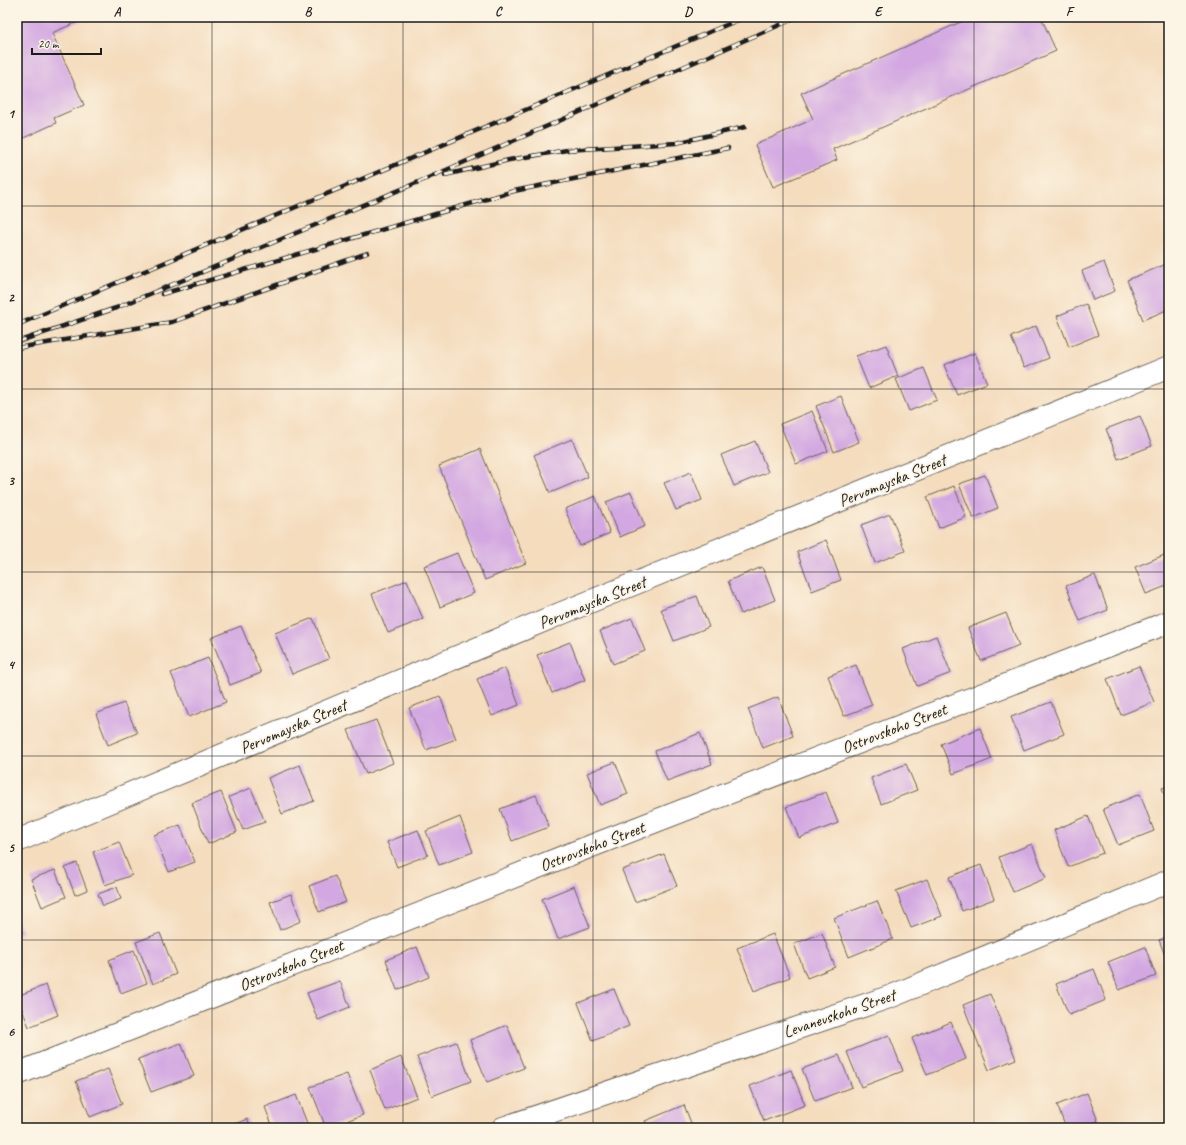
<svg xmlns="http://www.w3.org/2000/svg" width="1186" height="1145" font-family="Caveat,sans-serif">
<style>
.building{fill:#d3a8e2}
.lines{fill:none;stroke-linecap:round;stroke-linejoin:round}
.minor-casing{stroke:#685f54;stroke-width:24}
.minor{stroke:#fff;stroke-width:22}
.rail-casing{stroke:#1c1c1c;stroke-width:4.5}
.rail{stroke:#fcf5e5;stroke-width:3;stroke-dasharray:9;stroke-linecap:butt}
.grid{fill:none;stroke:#1c1c1c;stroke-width:1;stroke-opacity:0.55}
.labels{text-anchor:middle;stroke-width:3.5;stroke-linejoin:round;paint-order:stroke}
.street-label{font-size:17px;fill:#1c1c1c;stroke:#fcf5e5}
.neatline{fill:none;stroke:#1c1c1c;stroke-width:1.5}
.grid-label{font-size:13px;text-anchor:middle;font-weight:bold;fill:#1c1c1c}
</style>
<rect width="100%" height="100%" fill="#fcf5e5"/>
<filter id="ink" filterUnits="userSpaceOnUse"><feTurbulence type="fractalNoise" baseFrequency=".025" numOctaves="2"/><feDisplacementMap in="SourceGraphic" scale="8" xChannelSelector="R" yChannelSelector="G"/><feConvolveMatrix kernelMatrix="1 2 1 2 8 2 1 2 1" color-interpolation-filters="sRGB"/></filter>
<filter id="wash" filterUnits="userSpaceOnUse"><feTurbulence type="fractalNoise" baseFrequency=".012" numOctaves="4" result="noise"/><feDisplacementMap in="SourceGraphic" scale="16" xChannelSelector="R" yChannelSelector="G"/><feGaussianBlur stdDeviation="0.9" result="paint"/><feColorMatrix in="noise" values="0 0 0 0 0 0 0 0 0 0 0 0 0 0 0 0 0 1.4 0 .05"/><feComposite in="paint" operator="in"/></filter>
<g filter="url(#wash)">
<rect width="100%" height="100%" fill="#f4dcbd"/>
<g id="blocks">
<path class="building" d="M17 17H81L82 20 52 33 84 105 54 118 56 123 17 141Z
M972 17H1041L1056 51 833 149 837 160 773 187 755 145 813 119 801 93Z
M1104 262 1115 291 1093 300 1082 271Z
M1169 263V309L1143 320 1127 280Z
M1086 304 1098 335 1069 347 1057 316Z
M1036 326 1049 358 1024 368 1011 337Z
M886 345 898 376 869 388 856 356Z
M975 353 987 383 957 395 944 365Z
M924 368 937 400 909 411 896 379Z
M841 396 859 442 834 452 816 406Z
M812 411 828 451 796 464 780 424Z
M1140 416 1152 446 1118 459 1106 429Z
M572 439 588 477 550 493 534 455Z
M755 441 768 472 734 486 721 455Z
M480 449 526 563 485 580 439 466Z
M691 472 702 500 676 510 664 483Z
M985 475 998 508 973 518 959 484Z
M954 486 966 517 939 528 927 497Z
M631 492 645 526 620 537 606 502Z
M595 496 610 533 580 546 565 509Z
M890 514 905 551 875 563 861 525Z
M826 540 841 580 812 591 797 552Z
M457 553 474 593 440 607 424 566Z
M1169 553V585L1146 594 1135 567Z
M762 567 775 600 741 614 728 581Z
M1095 575 1108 610 1080 621 1066 586Z
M407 580 423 619 388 633 372 594Z
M697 596 709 627 674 641 661 609Z
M1006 613 1019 646 981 661 968 628Z
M313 618 329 659 292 674 275 633Z
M632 618 645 651 613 664 600 631Z
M241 626 261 673 230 685 211 638Z
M936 636 951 673 917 686 903 649Z
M570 642 585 680 552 693 537 655Z
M208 658 226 702 189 717 171 673Z
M856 665 872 705 844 716 828 676Z
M1139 666 1154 702 1121 715 1107 679Z
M505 668 519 705 492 716 477 679Z
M440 696 456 739 426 750 409 708Z
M778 697 793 736 763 748 748 709Z
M1051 702 1064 734 1024 750 1011 717Z
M124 703 137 733 108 745 96 714Z
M376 720 393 763 366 774 348 730Z
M980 728 992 759 953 774 941 744Z
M700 733 712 764 667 781 655 751Z
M615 762 628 794 600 805 587 773Z
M906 764 917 790 881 804 871 778Z
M300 765 314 801 282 814 268 778Z
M1169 786V805L1162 788Z
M251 788 265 822 243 830 229 797Z
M221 792 237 832 208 844 192 803Z
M826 792 838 823 799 838 786 807Z
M1140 794 1154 831 1118 845 1103 809Z
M536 795 549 827 512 841 500 809Z
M1088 816 1103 853 1068 867 1054 830Z
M460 817 473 852 439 865 426 831Z
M180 825 195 862 169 872 154 835Z
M418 830 428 855 397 867 387 842Z
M119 842 132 875 105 885 93 852Z
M1032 844 1046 878 1013 892 999 857Z
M664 854 677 886 635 902 622 870Z
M77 863 87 890 75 895 65 868Z
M981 865 994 899 962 911 949 877Z
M55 870 66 897 42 907 31 879Z
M335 876 346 902 319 912 309 886Z
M927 879 942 916 911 928 896 891Z
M574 886 590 927 558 939 542 899Z
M117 887 121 899 103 906 98 894Z
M291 894 301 921 280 930 270 902Z
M877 901 893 939 849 957 834 918Z
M17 918 23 932 17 935Z
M160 933 176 974 153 984 136 942Z
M822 933 835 967 807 978 794 944Z
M773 934 790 977 754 991 737 948Z
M1169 936V966L1159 940Z
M417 947 429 977 397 990 386 960Z
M1145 947 1156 976 1119 990 1108 962Z
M134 950 147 983 121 993 109 960Z
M1094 969 1106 1000 1069 1015 1056 984Z
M340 981 350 1007 318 1020 307 993Z
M46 985 58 1015 29 1027 17 996Z
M614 989 629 1026 593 1041 578 1003Z
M990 994 1016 1059 989 1070 963 1005Z
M951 1022 966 1059 927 1075 912 1038Z
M507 1025 524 1068 487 1082 470 1040Z
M889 1035 903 1071 861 1087 847 1052Z
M456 1042 471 1081 432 1096 417 1057Z
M181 1043 194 1076 151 1092 138 1059Z
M839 1055 852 1087 815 1101 802 1069Z
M401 1057 417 1097 385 1110 370 1070Z
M108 1069 122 1104 90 1117 76 1081Z
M791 1070 805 1105 764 1121 750 1086Z
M347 1074 363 1115 326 1128 310 1087Z
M1087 1093 1098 1121 1080 1128H1066L1057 1105Z
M296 1095 309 1128H273L265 1107Z
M684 1105 693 1128H648L645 1121Z
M247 1119 251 1128H225Z"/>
</g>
</g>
<g filter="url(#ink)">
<use href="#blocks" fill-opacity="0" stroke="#685f54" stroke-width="1"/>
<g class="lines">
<g class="minor-casing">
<path id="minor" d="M17 841 562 613 1169 367
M17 1074 563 857 1169 622
M503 1128 892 996 1169 881"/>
</g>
<use href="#minor" class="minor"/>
<g class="rail-casing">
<path id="rail" d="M445 175 509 160 567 150 676 143 745 127
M162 294 514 191 728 148
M17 325 745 17
M17 342 116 308 421 181 798 17
M17 348 172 322 367 253"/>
</g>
<use href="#rail" class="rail"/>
</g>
</g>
<path class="grid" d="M212 17V1128M403 17V1128M593 17V1128M783 17V1128M974 17V1128M17 206H1169M17 389H1169M17 572H1169M17 756H1169M17 940H1169"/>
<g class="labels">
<g class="street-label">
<text transform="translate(892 480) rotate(-22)" y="6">Pervomayska Street</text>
<text transform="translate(592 602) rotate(-22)" y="6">Pervomayska Street</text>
<text transform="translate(293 726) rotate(-23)" y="6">Pervomayska Street</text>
<text transform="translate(894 728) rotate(-21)" y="6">Ostrovskoho Street</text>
<text transform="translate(592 846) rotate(-21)" y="6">Ostrovskoho Street</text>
<text transform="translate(291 965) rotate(-22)" y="6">Ostrovskoho Street</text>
<text transform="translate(839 1013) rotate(-19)" y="6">Levanevskoho Street</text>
</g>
</g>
<rect width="1186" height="1145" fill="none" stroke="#fcf5e5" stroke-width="44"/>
<path d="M32 48v6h69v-6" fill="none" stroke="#1c1c1c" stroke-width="2"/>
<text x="38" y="48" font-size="12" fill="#1c1c1c" stroke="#fcf5e5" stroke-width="3" paint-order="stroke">20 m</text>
<rect x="22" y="22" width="1142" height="1101" class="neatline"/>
<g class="grid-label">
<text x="117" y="16">A</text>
<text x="308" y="16">B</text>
<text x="498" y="16">C</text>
<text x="688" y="16">D</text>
<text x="878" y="16">E</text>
<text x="1069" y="16">F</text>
<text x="11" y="118">1</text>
<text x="11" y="302">2</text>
<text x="11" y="485">3</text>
<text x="11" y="669">4</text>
<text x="11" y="852">5</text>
<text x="11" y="1036">6</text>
</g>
</svg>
